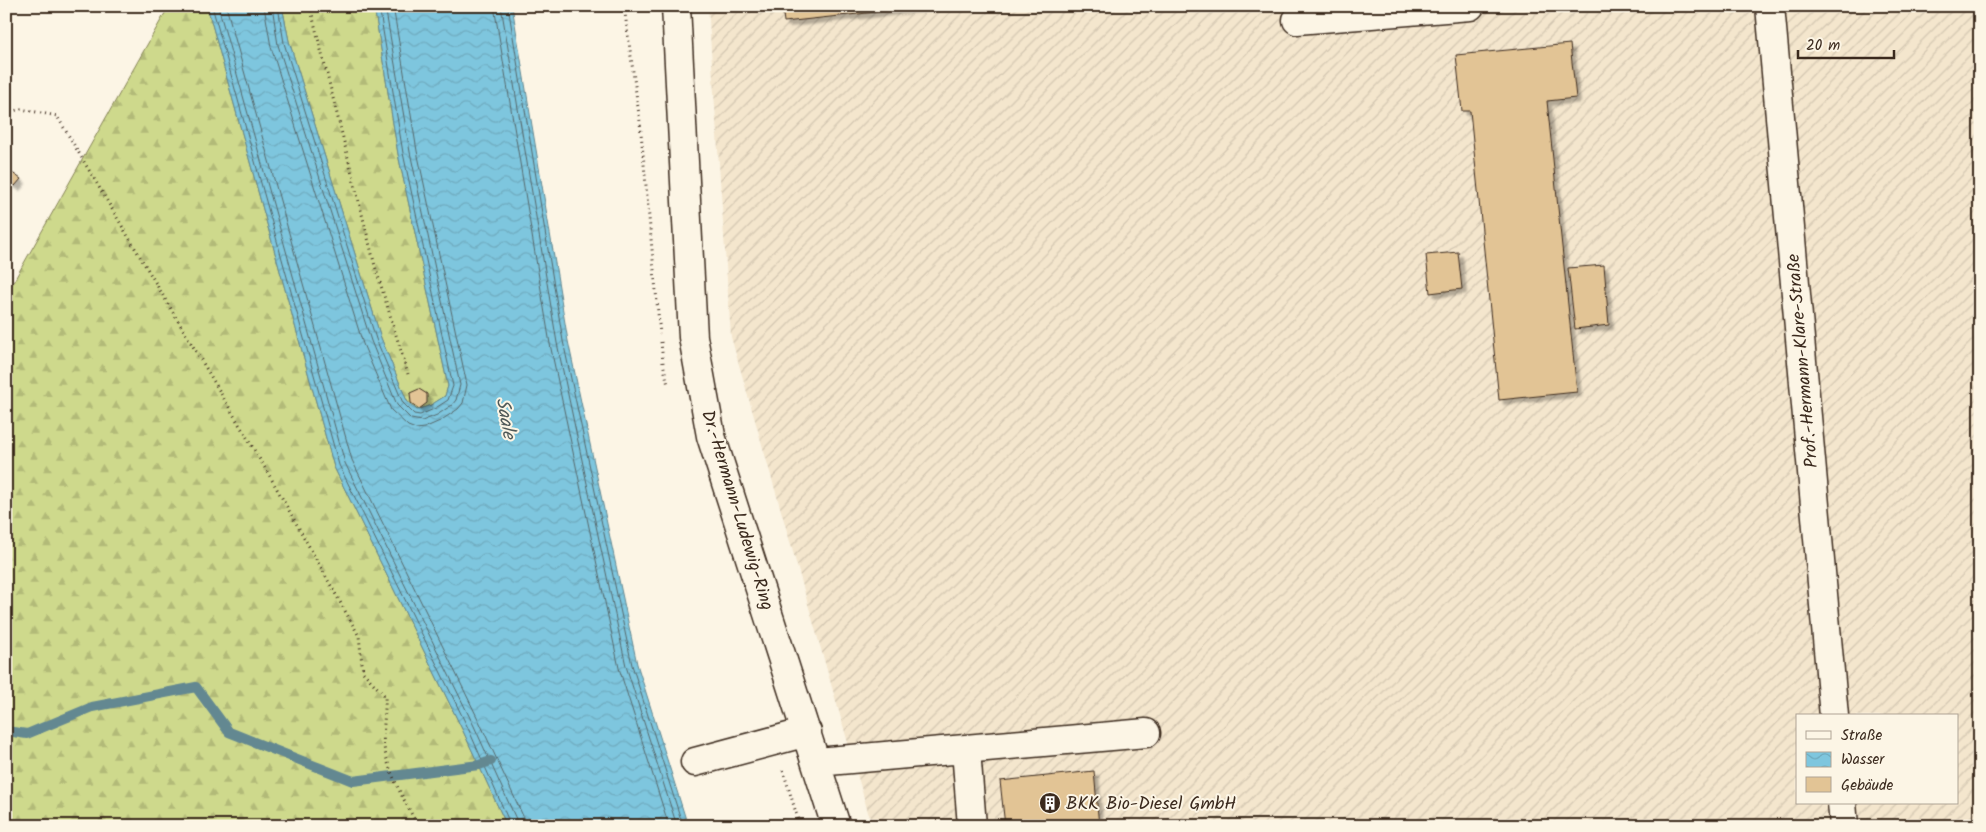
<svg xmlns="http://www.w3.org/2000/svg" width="1986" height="832" font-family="Kalam,sans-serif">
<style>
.industrial{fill:url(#industrial-furrows);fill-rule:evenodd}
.forest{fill:url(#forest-firs);stroke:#848255}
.water{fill:url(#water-waves);stroke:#638891}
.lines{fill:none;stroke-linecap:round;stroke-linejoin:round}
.shore{stroke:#56686b;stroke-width:1}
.stream{stroke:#638891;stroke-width:10}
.building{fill:#e2c495;stroke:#3b2a1e;filter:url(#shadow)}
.minor-casing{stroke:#3b2a1e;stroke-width:31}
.path{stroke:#3b2a1e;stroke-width:3;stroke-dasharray:1 4;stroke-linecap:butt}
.minor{stroke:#fcf5e5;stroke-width:28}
.labels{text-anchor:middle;stroke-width:4;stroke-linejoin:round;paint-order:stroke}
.street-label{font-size:18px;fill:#3b2a1e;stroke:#fcf5e5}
.poi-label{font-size:18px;fill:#3b2a1e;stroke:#fcf5e5;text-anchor:start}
.water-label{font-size:19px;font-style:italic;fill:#4f5958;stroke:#fcf5e5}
</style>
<defs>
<pattern id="industrial-furrows" width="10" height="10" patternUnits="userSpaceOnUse" patternTransform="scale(1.25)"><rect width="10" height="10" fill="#f4e6cd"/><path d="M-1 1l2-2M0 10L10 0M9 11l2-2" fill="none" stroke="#d2c5b0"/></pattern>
<pattern id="forest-firs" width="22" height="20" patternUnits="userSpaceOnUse" patternTransform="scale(1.25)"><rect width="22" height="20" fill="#ced98c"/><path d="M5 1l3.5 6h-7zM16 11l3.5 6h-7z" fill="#b2ba78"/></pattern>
<pattern id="water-waves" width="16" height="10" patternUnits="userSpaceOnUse" patternTransform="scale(1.25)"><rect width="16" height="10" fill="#7ec6de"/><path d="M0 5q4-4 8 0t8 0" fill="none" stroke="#6eaabe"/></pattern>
<filter id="shadow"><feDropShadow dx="4.5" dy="4.5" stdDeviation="1" flood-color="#0004"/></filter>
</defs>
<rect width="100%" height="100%" fill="#fcf5e5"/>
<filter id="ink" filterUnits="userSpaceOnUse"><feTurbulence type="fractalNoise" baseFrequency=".02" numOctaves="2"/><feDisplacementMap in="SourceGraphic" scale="10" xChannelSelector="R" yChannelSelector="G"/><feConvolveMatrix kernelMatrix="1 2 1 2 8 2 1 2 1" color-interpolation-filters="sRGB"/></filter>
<g filter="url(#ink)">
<path class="industrial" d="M708 6H1980V826H872L731 337ZM1797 716H1957V803H1797Z"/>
<path class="forest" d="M169 6H207L334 467 463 731 507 826H6V295Z
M282 6H374L398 154 448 386 445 396 431 405 417 410 407 401 381 338 289 41Z"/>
<path class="water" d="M207 6H282L289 41 381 338 407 401 417 410 431 405 445 396 448 386 398 154 374 6H512L568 341 637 664 688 826H507L463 731 334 467Z"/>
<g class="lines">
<path class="shore" d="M212 6 339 465 468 728 511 826
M218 6 345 463 474 726 516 819 517 826
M226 6 352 460 480 723 523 816 525 826
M264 6 271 47 363 344 391 410 408 426 416 429 424 428 440 421 458 409 463 403 467 385 417 151 393 6
M272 6 278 45 371 341 397 405 411 419 422 421 437 415 452 405 456 400 460 385 410 152 385 6
M278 6 284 43 376 339 403 403 414 414 420 415 434 409 448 400 453 386 403 153 379 6
M494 6 550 344 619 668 669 826
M501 6 557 343 626 666 677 826
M508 6 563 341 632 665 683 826"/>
<path class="stream" d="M6 731 27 734 92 707 196 687 229 732 353 781 479 765 491 761"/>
</g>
<path class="building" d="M782 6H932L784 22Z
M1570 44 1576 98 1547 101 1577 392 1499 400 1470 111H1462L1456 55Z
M11 172 21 179 15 186 6 180Z
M1458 252 1462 289 1430 293 1426 255Z
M1604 265 1609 325 1575 329 1568 268Z
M419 389 427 394V403L419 409 411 403 410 393Z
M1094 771 1099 826H1005L1000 781Z"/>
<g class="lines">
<g class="minor-casing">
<path id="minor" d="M676 6 693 337 711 436 836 826
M1770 6 1834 716
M1297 20 1470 6
M966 750 972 826
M695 762 807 732
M817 762 1146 733
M1842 803 1844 826"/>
</g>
<path class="path" d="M310 6 375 266 408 374
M624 6 640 122 660 334
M6 113 21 109 57 116 272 480 359 636 363 672 385 696C386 711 382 733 384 747 389 775 405 801 418 826
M661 342 663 363 668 385
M783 770 800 826"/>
<use href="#minor" class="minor"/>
</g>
</g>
<defs>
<g id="building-disc" transform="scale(1.125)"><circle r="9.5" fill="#3b2a1e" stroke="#fcf5e5"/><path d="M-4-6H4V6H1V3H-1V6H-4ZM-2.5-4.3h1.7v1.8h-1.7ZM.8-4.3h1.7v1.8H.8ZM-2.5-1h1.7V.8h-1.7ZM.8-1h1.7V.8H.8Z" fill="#fff"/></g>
</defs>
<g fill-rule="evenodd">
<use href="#building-disc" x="1050" y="803"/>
</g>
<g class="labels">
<g class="street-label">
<text transform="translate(1802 361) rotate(-95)" y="6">Prof.-Hermann-Klare-Straße</text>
<text transform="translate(738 510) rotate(73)" y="6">Dr.-Hermann-Ludewig-Ring</text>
</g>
<g class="poi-label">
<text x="1066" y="809">BKK Bio-Diesel GmbH</text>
</g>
<g class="water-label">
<text transform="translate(507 418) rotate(80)" y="7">Saale</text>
</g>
</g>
<rect width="1986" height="832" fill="none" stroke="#fcf5e5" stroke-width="25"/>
<rect x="12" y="12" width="1961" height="807" fill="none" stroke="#3b2a1e" stroke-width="2" filter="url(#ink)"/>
<rect x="1796" y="714" width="162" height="90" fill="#fcf5e5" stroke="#afa495"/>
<rect x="1806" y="731" width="25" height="8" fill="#fcf5e5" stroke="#afa495"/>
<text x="1841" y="740" font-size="15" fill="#3b2a1e">Straße</text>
<rect x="1806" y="752" width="25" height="15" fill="url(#water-waves)" stroke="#afa495"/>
<text x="1841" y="764" font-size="15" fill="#3b2a1e">Wasser</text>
<rect x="1806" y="777" width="25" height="15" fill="#e2c495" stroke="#afa495"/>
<text x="1841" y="790" font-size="15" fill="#3b2a1e">Gebäude</text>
<path d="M1798 50v8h96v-8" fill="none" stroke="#3b2a1e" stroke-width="2.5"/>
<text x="1806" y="50" font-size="15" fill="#3b2a1e" stroke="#fcf5e5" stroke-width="4" paint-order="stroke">20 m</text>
</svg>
